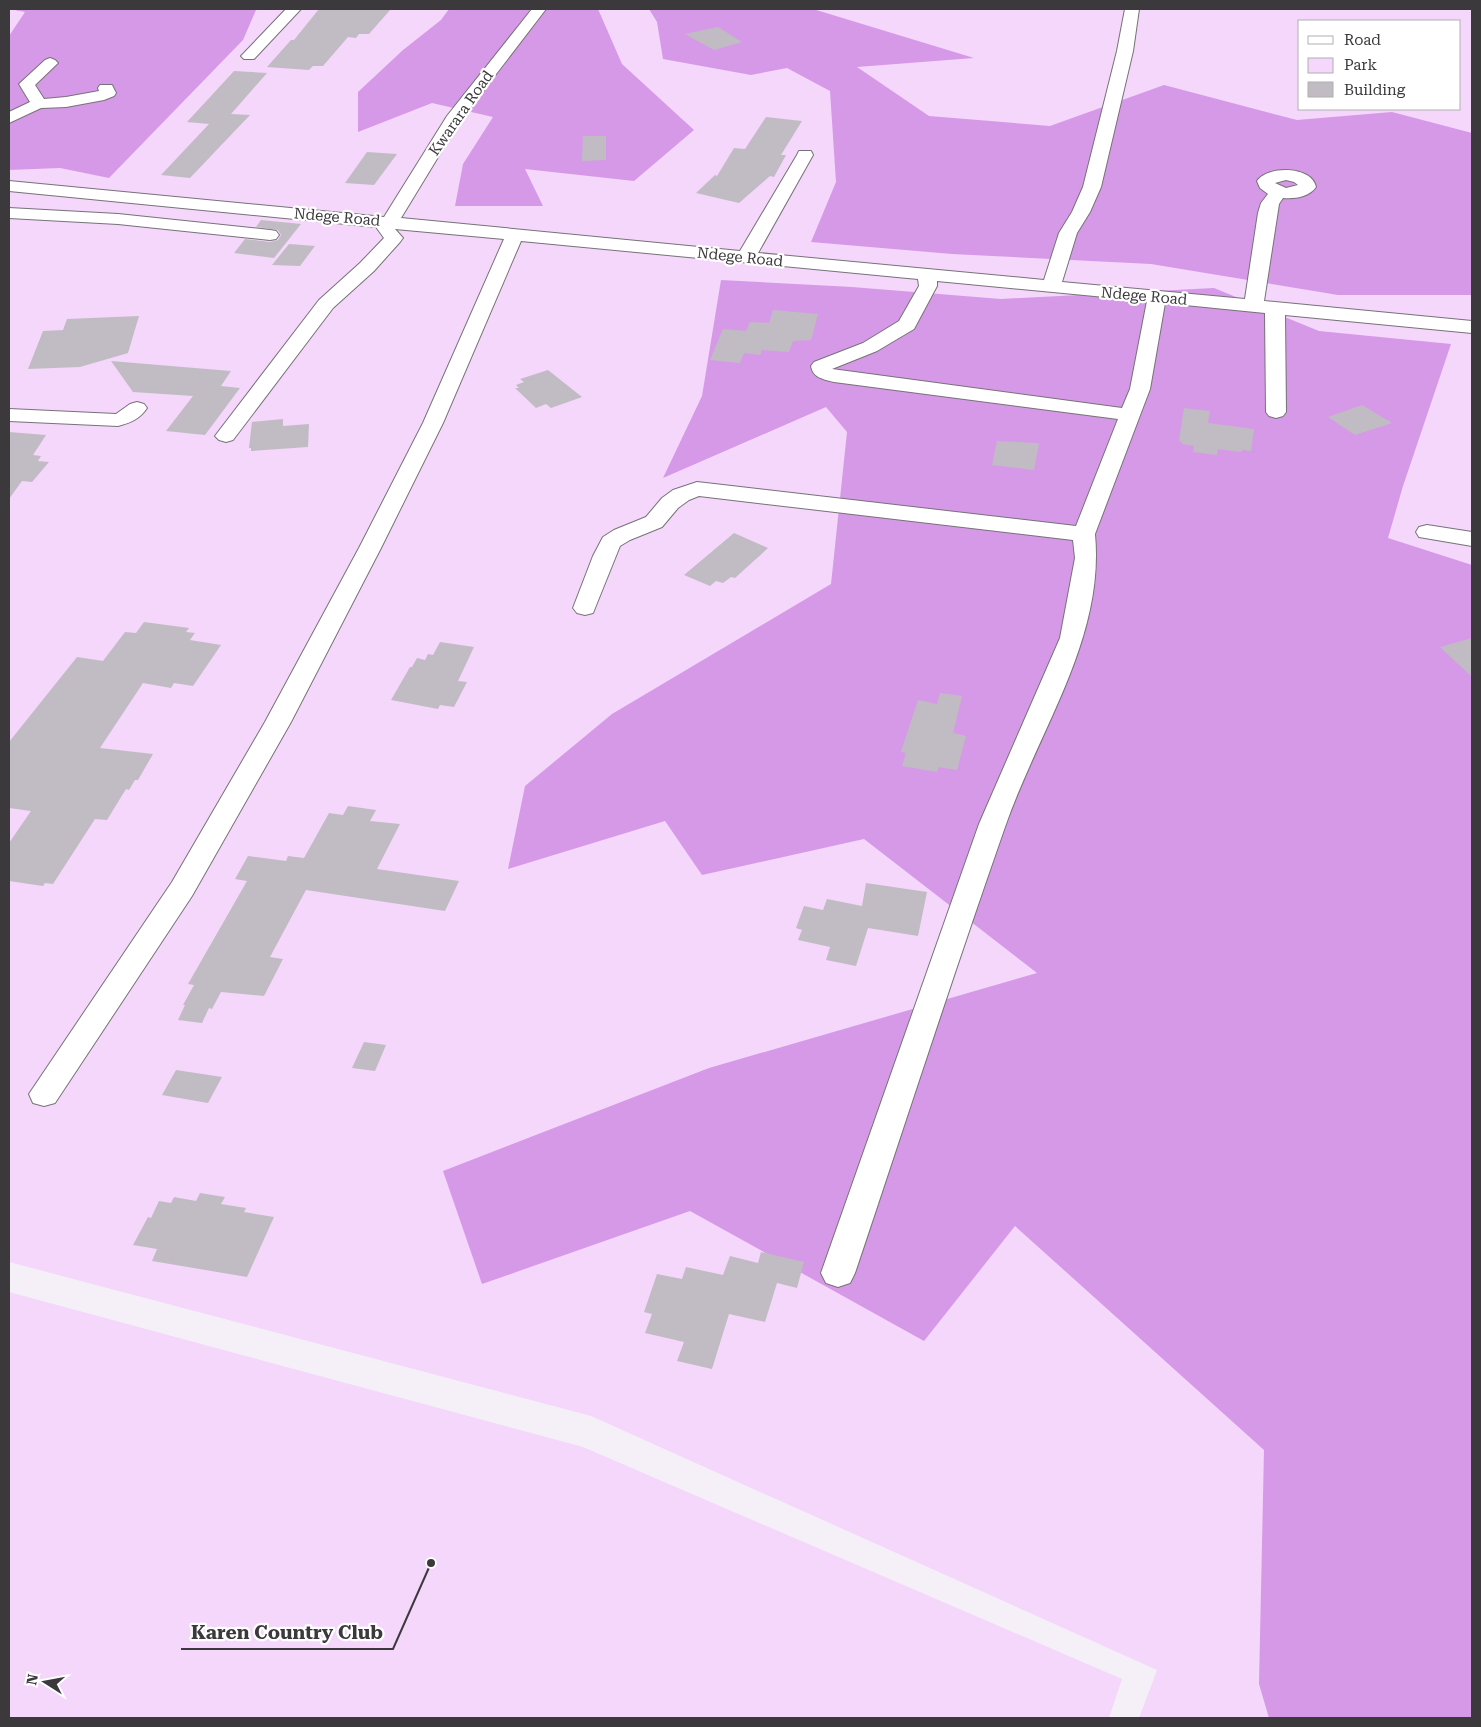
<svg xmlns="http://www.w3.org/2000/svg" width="1481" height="1727" font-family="'Roboto Serif',serif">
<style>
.green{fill:#f4d7fb;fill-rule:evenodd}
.forest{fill:#d699e7}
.building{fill:#c1bcc3}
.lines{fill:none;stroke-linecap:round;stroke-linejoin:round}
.minor-casing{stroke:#777278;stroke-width:2}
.minor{fill:#fff;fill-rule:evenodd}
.labels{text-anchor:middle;stroke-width:4.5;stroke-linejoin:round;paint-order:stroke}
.far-street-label{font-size:15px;fill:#3b393c;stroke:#fff}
.leader{fill:none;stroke:#3b393c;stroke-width:2}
.callout-dot{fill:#3b393c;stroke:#fff;stroke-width:2}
.callout-label{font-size:19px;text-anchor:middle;font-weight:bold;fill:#3b393c;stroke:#fff;stroke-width:4.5;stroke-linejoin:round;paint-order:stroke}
</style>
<rect width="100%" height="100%" fill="#f5f0f7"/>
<path class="green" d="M9 9H1472V1718H1139L1157 1670 591 1416 9 1262ZM1300 21H1460V109H1300Z
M9 1292 583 1447 1122 1679 1109 1718H9Z"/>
<path class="forest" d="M9 9H251L256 10 243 40 109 178 60 168 9 170V36L25 12Z
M449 9H598L622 64 694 130 634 181 525 169 543 206H455L463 164 493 117 432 103 358 132V92L403 50 441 20Z
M649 9H813L974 58 857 67 929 116 1050 126 1164 85 1297 120 1392 112 1472 133V295H1338L1151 264 952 254 811 242 836 182 830 91 787 68 751 75 663 59 657 22Z
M721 280 852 287 1001 299 1214 288 1319 331 1451 344 1403 486 1388 538 1472 565V1718H1269L1259 1684 1264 1450 1015 1226 924 1341 690 1211 482 1284 443 1171 709 1068 1037 973 864 839 702 875 665 821 508 869 525 786 612 714 831 584 847 432 826 407 663 478 702 396Z"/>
<path class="building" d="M319 9H391L369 34H359L356 38 348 37 323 66H313L309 70 267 67 291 40H294Z
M718 27 742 42 714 50 685 34Z
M234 71 267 73 231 114 250 115 190 178 161 175 209 124 187 122Z
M766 117 802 121 781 155H786L774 177 770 176 739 203 696 193 715 175 717 176 734 148 745 149Z
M583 136H606V160L582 161Z
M367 152 397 154 374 185 345 183Z
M261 220 301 224 274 258 234 253 245 239 270 242 278 240 281 235 278 230 256 227Z
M289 244 315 246 300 266 272 265Z
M773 310 818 314 811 340 793 341 789 352 762 350 760 355 744 353 740 363 710 360 723 329 746 331 750 322 769 323Z
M139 316 128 353 80 367 28 369 43 331 63 330 67 319Z
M111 361 231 371 221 386 240 388 205 435 166 431 193 396 133 392Z
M548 370 582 397 551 408 546 404 536 408 515 388H519L516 385 524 382 520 379Z
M1362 405 1392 423 1355 435 1328 417Z
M1184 408 1210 411 1208 423 1254 429 1251 451 1242 450 1241 452 1218 449 1217 455 1193 452 1194 446 1182 444V442L1179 441Z
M283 419V426L309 424 308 447 251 451V448H249L252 422Z
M9 432 46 435 33 455 41 456 38 461 49 462 32 482 22 481 9 499Z
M997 441 1039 443 1034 470 992 465Z
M734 533 768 548 735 578 731 577 723 583 716 581 710 586 684 575Z
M144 622 189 628 186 632 195 633 190 640 221 645 193 686 174 683 171 688 143 683 100 748 153 754 138 780H135L129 790 126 789 107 820 95 819 53 884 45 883 43 886 9 881V843L31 811 9 808V742L77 657 103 661 125 632 136 633Z
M1472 638V677L1440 647Z
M440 642 474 647 458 681 467 682 454 707 440 705 438 709 391 700 410 667H412L417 658 425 660 428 654 433 655Z
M940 693 962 696 953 733 966 736 957 770 939 767 937 772 902 766 906 753 901 752 918 700 937 704Z
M348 806 376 810 370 821 400 824 377 869 459 881 445 911 306 890 270 957 283 959 264 996 221 992 212 1009 209 1008 202 1023 178 1020 185 1005H183L194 985 188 984 247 881 235 879 248 856 286 861 288 856 304 858 329 813 343 815Z
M866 883 927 892 918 936 868 928 856 966 826 960 830 947 798 940 802 930 796 928 804 906 823 910 827 899 862 906Z
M364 1042 386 1045 375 1071 352 1068Z
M176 1070 222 1077 208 1103 162 1095Z
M200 1193 225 1197 221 1204 246 1208 244 1212 274 1217 247 1277 152 1261 157 1249 133 1245 148 1217 151 1218 159 1201 171 1203 174 1197 196 1201Z
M761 1252 804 1262 797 1288 777 1283 765 1322 729 1314 712 1369 677 1361 684 1342 645 1333 652 1314 644 1312 657 1274 682 1279 686 1267 723 1275 730 1256 758 1263Z"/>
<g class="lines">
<g class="minor-casing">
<path id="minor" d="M286 9H301L254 59H244L241 56 244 53Z
M532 9H546L460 121 401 218 740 251 797 155 799 151H811L813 155 758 253 1044 280 1059 233 1072 212 1083 187 1117 51 1125 9H1139L1133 51 1101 187 1090 212 1077 233 1062 282 1245 299 1258 213 1261 203 1268 194 1260 188 1257 181C1268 165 1312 166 1316 187 1309 197 1295 199 1283 198L1279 204 1264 301 1472 321V333L1285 315 1286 412 1283 416 1276 418 1269 416 1266 412 1265 313 1165 303 1150 389 1095 534C1105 639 1038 731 1005 827 953 975 905 1124 855 1273L850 1283 838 1287 826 1283 821 1273 979 824 1060 638 1075 558 1073 540 699 496 689 500 678 508 662 527 630 540 620 546 593 613 585 615 577 613 573 608 593 556 603 537 614 530 646 517 662 498 673 490 697 482 1076 526 1118 419 834 382C823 379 813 378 811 366L814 362 863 343 899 321 919 286 918 279 521 241 443 423 381 548 291 722 192 896 55 1103 44 1106 33 1103 29 1094 172 882 265 722 359 548 423 423 504 239 395 229 403 238 400 242 374 271 333 308 233 440 226 442 219 440 215 436 319 300 360 263 384 238 376 227 9 191V181L384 217 447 116ZM1286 180 1294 182 1298 185 1286 188 1275 183ZM937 281 1147 301 1130 389 1122 408 832 369 877 351 914 329 937 286Z
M50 58 55 60 58 63 35 85 44 99 66 97 99 91 98 88 100 85H112L116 93 114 96 104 100 66 107 41 108 9 123V112L30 102 19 84 45 60Z
M9 208 118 214 270 230 276 231 279 235 276 239 270 240 118 224 9 218Z
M137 402 144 404 147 408C140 419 130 423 118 426L9 421V409L116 414 130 404Z
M1427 525 1472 532V546L1419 537 1416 532 1419 527Z"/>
</g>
<use href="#minor" class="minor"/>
</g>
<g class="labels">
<g class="far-street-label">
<text transform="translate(461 113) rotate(-55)" y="5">Kwarara Road</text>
<text transform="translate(337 217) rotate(5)" y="5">Ndege Road</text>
<text transform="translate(740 257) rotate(6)" y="5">Ndege Road</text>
<text transform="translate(1144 296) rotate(5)" y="5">Ndege Road</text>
</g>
</g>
<path class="leader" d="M431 1563L393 1649H181"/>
<circle class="callout-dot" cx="431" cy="1563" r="5"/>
<g class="callout-label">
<text x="287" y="1639">Karen Country Club</text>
</g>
<rect width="1481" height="1727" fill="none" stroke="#3b393c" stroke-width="20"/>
<rect x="1298" y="20" width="162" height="90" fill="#ffffff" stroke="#b1b0b1"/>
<rect x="1308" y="36" width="25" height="8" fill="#ffffff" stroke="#b1b0b1"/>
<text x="1344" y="45" font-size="15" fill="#3b393c">Road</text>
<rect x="1308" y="58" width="25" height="15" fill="#f4d7fb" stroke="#b1b0b1"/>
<text x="1344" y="70" font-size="15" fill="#3b393c">Park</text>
<rect x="1308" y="82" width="25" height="15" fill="#c1bcc3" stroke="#b1b0b1"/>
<text x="1344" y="95" font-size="15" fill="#3b393c">Building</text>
<g transform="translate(45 1682) rotate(281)" stroke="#ffffff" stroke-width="4" paint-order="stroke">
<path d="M0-4L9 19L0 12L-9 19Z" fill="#3b393c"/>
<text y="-8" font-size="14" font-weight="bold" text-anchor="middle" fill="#3b393c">N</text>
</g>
</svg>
